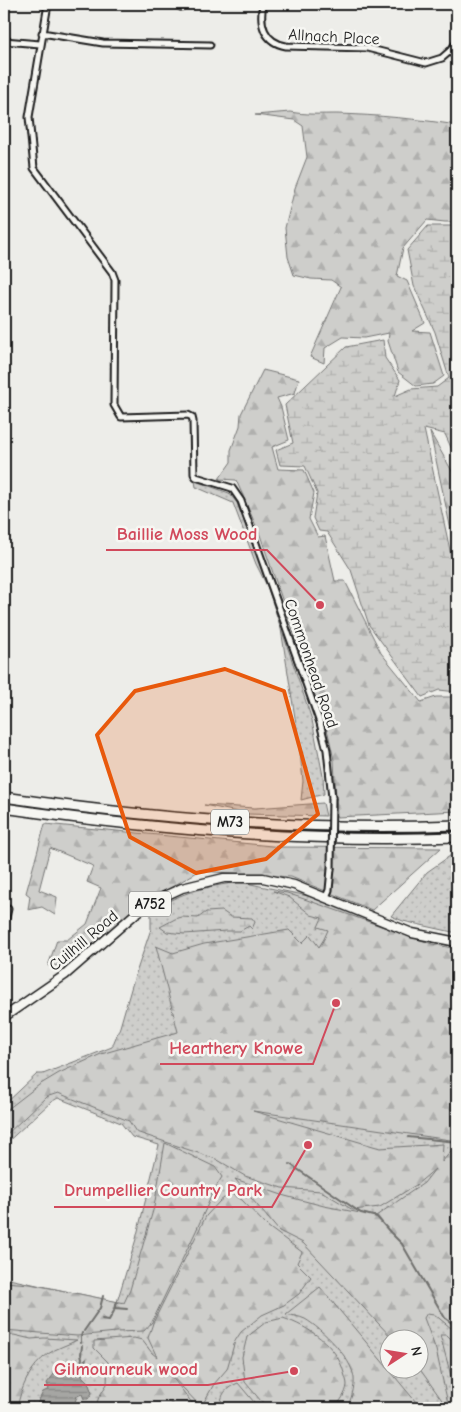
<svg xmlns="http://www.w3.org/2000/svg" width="461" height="1412" font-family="'Comic Neue',sans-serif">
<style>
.grass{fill:url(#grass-dots);stroke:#757574;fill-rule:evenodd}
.forest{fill:url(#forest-firs);stroke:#757574}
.wetland{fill:url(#wetland-marsh);stroke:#757574}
.water{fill:url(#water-rules);stroke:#6f6f6d}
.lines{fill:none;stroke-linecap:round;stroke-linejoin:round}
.stream{stroke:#6f6f6d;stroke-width:2}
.minor-casing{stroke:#1c1c1c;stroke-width:9}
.primary-casing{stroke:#1c1c1c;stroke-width:11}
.motorway-casing{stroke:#1c1c1c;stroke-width:12}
.minor{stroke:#f6f6f2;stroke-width:5}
.primary{stroke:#f6f6f2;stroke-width:8}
.motorway{stroke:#f6f6f2;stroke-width:9}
.minor-bridge-casing{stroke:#1c1c1c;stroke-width:9;stroke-linecap:butt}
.minor-bridge{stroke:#f6f6f2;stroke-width:5}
.marked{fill:#e8590c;fill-opacity:0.2;stroke:#e8590c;stroke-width:4;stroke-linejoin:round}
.labels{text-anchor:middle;stroke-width:5;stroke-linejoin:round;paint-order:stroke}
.shield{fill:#f6f6f2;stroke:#5d5d5c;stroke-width:1}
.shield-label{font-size:15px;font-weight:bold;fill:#1c1c1c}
.street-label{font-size:16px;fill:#1c1c1c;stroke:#f6f6f2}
.leader{fill:none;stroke:#d1495b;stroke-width:2}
.callout-dot{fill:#d1495b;stroke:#f6f6f2;stroke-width:2}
.callout-label{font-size:18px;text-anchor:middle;font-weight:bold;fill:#d1495b;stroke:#f6f6f2;stroke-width:5;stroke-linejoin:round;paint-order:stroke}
</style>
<defs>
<pattern id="grass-dots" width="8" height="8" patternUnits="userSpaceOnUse" patternTransform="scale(1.25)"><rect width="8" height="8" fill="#cececb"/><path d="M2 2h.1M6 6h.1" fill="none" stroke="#b0b0ae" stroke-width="1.8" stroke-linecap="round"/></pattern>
<pattern id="forest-firs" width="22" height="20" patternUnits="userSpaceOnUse" patternTransform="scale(1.25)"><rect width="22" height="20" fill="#cececb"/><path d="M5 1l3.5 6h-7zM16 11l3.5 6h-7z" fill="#b0b0ae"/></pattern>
<pattern id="wetland-marsh" width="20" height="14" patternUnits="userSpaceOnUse" patternTransform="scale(1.25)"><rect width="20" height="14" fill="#cececb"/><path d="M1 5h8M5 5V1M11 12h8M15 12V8" fill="none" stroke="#b0b0ae"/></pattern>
<pattern id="water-rules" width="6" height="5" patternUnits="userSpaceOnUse" patternTransform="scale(1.25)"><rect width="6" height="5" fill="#a6a6a3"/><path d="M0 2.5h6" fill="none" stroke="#868684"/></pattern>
</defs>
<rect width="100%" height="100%" fill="#edede9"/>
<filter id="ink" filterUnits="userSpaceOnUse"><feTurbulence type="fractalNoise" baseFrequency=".02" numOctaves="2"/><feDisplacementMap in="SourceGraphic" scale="10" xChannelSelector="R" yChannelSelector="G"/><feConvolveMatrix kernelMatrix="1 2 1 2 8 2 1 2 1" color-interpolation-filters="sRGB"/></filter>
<g filter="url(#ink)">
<path class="grass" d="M195 481 229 493 237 503 258 559 312 720 323 776 324 794 301 800 303 781 299 743 281 629 268 588 256 564 233 503 196 487Z
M457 851V933L403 921 391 916 427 872Z
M241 882 308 896 427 941 457 947V1408H4V1278L117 1302 136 1239 159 1145 132 1137 121 1123 58 1098 51 1102 4 1145V1105L37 1074H43L112 1047 120 1027 133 982 151 929V911C184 891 203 887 241 882ZM388 1340H418V1370H388Z"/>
<path class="forest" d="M290 112C306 115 321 114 337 114 377 115 418 119 457 125V222H445L427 220 403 248 397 276 407 281 425 323 412 331 430 332 444 376 433 384 416 386 398 372 388 341 389 333 364 338 343 337 325 348 324 363 310 357 341 287 331 280 311 279 294 275 288 257 285 228 295 188 307 157 303 126 294 120 255 115Z
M263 370 299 379 295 393 277 398 281 407 289 440 272 447 278 469 304 470 314 493 309 519 318 537 325 536 335 581H345L381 653 421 702 436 697H457V811L337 817 334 760 328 733 260 535 236 480 219 479 231 462V450L240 426 241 414Z
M430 432 457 480V558Z
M323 803 326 816 247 814 204 805 255 808Z
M45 824 282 847 441 848 372 910 291 877 199 871 146 902 69 965 48 966 57 940H67L87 924 101 888 87 882 93 866 50 848 39 890 57 897 55 915 42 907 28 910 30 896 26 893Z
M273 891 287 893 432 944 457 949V1141L253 1111 380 1148 443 1144 442 1162 457 1144V1333L434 1314 427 1313 424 1318 436 1350 449 1408 444 1403 419 1368 418 1340 393 1339 303 1243 279 1231 235 1179 285 1196 324 1206 376 1216 424 1183 435 1169 416 1185 380 1207 353 1210 321 1191 282 1188 245 1176 216 1159 136 1132 129 1121 58 1093 46 1097 4 1137V1112L39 1085 59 1073 101 1054 178 1032 156 946 173 953 204 944 289 930 302 943 310 935 319 947 324 939 328 930 318 927 322 918 311 915 289 897Z
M165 1143 215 1167 222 1177 214 1190 196 1231 152 1322 144 1331 116 1332 77 1336 4 1330V1282L30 1284 124 1303 130 1290 154 1207Z
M231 1193 242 1200 267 1226 302 1252 297 1263 311 1277 299 1294 284 1305 262 1315 241 1332 235 1341 227 1369 214 1384 204 1402 205 1408 201 1407 168 1372 196 1408H95L99 1397 107 1384 108 1362 94 1348V1341L134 1338 142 1340 152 1353 157 1357 148 1338 153 1323 206 1216 220 1201Z
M320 1287 421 1408H347C351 1399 355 1388 354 1378 352 1358 322 1329 305 1319 299 1316 292 1316 286 1314Z
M283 1318C309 1327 337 1345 344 1373 345 1377 347 1381 347 1385 346 1394 340 1402 334 1408H271L261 1401 245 1382 242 1357 247 1337 266 1322Z
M14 1335 31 1339 44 1338 77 1340C68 1345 56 1348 48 1354 30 1366 21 1388 17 1408H4V1336Z
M238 1383 259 1408H221C220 1394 226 1388 238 1383Z"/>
<path class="wetland" d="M428 226H457V461L445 434 424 429 457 583V692L439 690 422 697 369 625 351 570 327 532 319 531 313 518 317 493 305 466 280 465 276 450 293 443 285 405 346 347 383 340 385 358 400 380 395 396 411 389 437 387 449 378 435 332 414 286 407 250Z
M222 911 231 917 252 918 255 922 252 929 249 926 240 931H226L184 934 167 932 160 927 175 919 182 917 198 918 206 912Z
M440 1335H447L453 1341 457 1364V1408H454L456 1394Z"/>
<path class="water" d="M64 1361 81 1362 83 1367 82 1376 88 1382 92 1393 88 1399H84L82 1394 77 1396 75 1402 76 1408H35L43 1392 49 1389 47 1383 58 1369 60 1363Z"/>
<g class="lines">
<path class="stream" d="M408 1137 457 1142
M290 1164 361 1213 377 1217 390 1232
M391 1233 402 1244 445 1318 457 1327
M115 1308 127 1309
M114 1309 117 1302
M102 1319 109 1320 114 1311
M84 1331 100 1308 103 1296
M81 1343V1337L82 1333
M81 1361H84L86 1359
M81 1362 82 1358 81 1354 82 1346"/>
<g class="minor-casing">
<path id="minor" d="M48 4 29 117 34 168 112 272 115 280 114 405 121 417 188 415 192 417 193 421 194 474 196 477 232 488 241 501 320 723 327 750 332 798
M263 4C259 24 264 42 286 46L367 48 426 63 442 58 450 51 457 42
M181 7V4
M42 33 103 43 210 45
M4 41 40 44
M326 897 329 890 331 869
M4 926 8 909"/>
</g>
<g class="primary-casing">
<path id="primary" d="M4 1017 65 975 135 914 156 900 182 888 224 878H263L294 885 412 933 457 942"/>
</g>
<g class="motorway-casing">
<path id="motorway" d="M4 797C154 819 306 831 457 825
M4 808C155 830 305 843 457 837"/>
</g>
<use href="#minor" class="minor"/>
<use href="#primary" class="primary"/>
<use href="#motorway" class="motorway"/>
<g class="minor-bridge-casing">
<path id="minor-bridge" d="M331 869 332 798"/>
</g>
<use href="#minor-bridge" class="minor-bridge"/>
</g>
</g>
<path class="marked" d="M225 669 284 691 318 814 266 859 196 873 130 837 97 735 135 691Z"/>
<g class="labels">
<g class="shield">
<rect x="211" y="809.5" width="38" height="25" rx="4"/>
<rect x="129" y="891.5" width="42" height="25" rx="4"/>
</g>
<g class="shield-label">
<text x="230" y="827">M73</text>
<text x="150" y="909">A752</text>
</g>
<g class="street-label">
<text transform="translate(334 36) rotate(3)" y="6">Allnach Place</text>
<text transform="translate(312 663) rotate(71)" y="6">Commonhead Road</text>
<text transform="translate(83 940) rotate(-40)" y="6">Cuilhill Road</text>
</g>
</g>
<path class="leader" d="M320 605L267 550H106M336 1003L313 1064H160M308 1145L272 1207H54M294 1371L208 1385H44"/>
<g class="callout-dot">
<circle cx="320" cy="605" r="5"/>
<circle cx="336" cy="1003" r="5"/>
<circle cx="308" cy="1145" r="5"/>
<circle cx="294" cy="1371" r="5"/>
</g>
<g class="callout-label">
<text x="187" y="540">Baillie Moss Wood</text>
<text x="236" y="1054">Hearthery Knowe</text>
<text x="163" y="1196">Drumpellier Country Park</text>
<text x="126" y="1375">Gilmourneuk wood</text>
</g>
<rect width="461" height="1412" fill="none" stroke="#f6f6f2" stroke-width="20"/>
<rect x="10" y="10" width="441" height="1392" fill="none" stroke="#1c1c1c" stroke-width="2" filter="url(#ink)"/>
<g transform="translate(404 1354) rotate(78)"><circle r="24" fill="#f6f6f2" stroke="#9f9f9c"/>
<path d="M0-4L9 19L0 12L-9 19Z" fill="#d1495b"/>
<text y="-8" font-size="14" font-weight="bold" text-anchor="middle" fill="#1c1c1c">N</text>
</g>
</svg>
